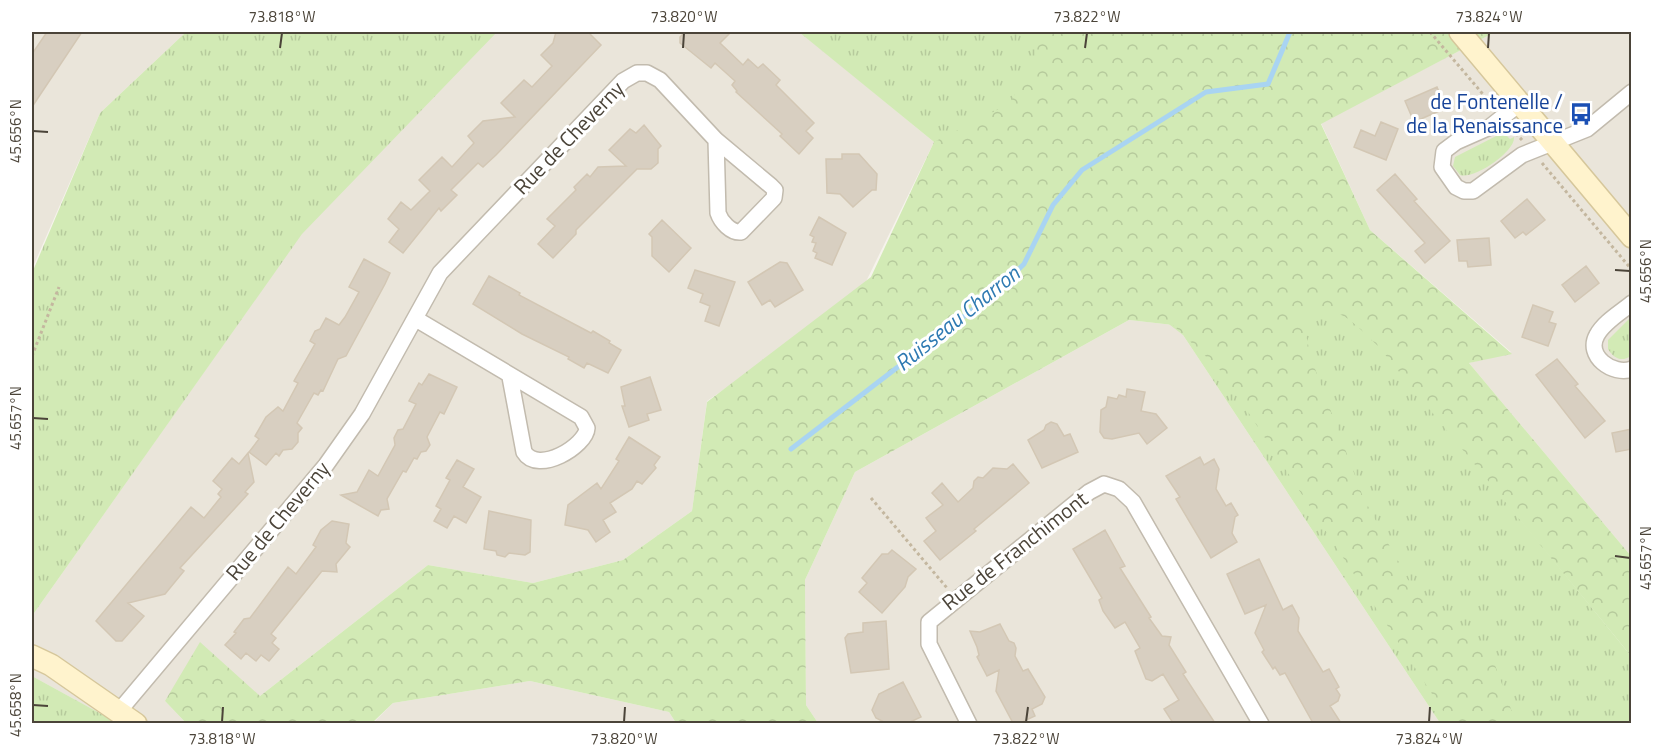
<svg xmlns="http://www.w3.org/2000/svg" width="1663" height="755" font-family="'Titillium Web',sans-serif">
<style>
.residential{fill:#eae5da}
.grass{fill:url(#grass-tufts)}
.forest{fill:url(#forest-crowns)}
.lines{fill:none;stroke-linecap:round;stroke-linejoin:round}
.stream{stroke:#a9d4f2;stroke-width:5}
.building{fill:#d8cfc1;stroke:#d3c7b4;stroke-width:1.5}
.street-casing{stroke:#c2bbae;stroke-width:18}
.secondary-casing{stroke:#d6c79b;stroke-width:24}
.path{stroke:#c4b79f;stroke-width:3;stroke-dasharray:3 3;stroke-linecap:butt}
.street{stroke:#fff;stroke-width:15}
.secondary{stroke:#fff3cd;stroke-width:21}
.ticks{fill:none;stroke:#4b4439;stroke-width:2}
.labels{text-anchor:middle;stroke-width:6;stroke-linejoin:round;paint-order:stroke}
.transit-label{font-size:21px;fill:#164399;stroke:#fff;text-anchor:end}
.street-label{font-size:21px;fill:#4b4439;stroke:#fff}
.water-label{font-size:22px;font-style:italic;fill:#2e7ab2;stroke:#fff}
.neatline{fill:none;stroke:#4b4439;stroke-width:2}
.ticks-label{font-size:15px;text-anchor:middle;fill:#4b4439}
</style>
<defs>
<pattern id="grass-tufts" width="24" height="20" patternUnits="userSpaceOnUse" patternTransform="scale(1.5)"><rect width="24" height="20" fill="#d2eab5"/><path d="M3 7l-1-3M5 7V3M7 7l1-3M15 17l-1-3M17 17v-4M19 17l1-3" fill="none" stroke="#b6ca9c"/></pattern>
<pattern id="forest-crowns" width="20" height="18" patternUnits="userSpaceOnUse" patternTransform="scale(1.5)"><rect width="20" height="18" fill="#d2eab5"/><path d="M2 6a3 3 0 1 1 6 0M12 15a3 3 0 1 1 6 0" fill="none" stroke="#b6ca9c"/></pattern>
</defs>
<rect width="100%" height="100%" fill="#f6f3ec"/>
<path class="residential" d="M32 32H186L100 113 32 269Z
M494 32H800L934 142 858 298 707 401 692 511 623 560 533 583 428 565 260 696 165 701 186 723H117L32 676V616L302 233Z
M1495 32H1631V556L1469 363 1511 352 1370 230 1321 123Z
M1129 320 1173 325 1183 335 1440 723H818L806 705 805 580 855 472Z
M530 681 669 712 676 723 372 724 393 703Z"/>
<path class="grass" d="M186 32H497L302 234 32 616V273L100 113Z
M799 32H1125L1631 656V723H1440L1183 335 934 142Z
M1504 132 1511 133 1507 136 1510 139 1514 137C1516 151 1474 180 1460 175L1453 166 1455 157Z
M1631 317V356C1622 362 1614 359 1608 349V340Z
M32 676 114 721 117 723H32Z"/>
<path class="forest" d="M1039 32H1495L1321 124 1370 230 1512 354 1469 363 1631 556V656L1378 346C1352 322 1339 301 1302 316L1311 358 1363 497 1408 580 1495 665 1516 723H1451L1222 372 1173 325 1129 320 855 472 805 580 806 705 818 723H676L669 712 530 681 393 703 372 723H186L165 701 200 642 260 696 428 565 533 583 623 560 692 511 707 402 871 277 934 142 1009 104 1034 64Z"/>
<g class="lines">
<path class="stream" d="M791 449 993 294 1024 264 1053 205 1082 170 1206 92 1268 84 1290 32"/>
</g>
<path class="building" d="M47 32H82L32 107V54Z
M556 32H588L601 45 496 155 483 167 478 163 451 190 457 195 441 211 439 208 403 253 389 242 399 229 388 219 401 202 411 210 430 191 419 180 442 157 452 167 474 143 468 136 483 121 515 117 501 103 524 80 532 87 552 66 541 55 553 43Z
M685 32H731L720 43 743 65 748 59 758 68 763 64 780 80 776 85 814 123 806 131 813 138 799 154 780 136 782 134 736 92 737 91 732 85 735 81 715 63 711 68 680 43V37Z
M1437 87 1446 108 1414 122 1405 101Z
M1381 122 1398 129 1386 160 1354 147 1361 130 1375 136Z
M644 125 661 146 658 149V163L651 169H637L576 230V234L553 258 538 244 555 226 547 219 576 190 574 187 587 174 590 177 598 167 626 166 609 150 630 129 636 133Z
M842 154H859L877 174 876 190H872L853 207 840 194 827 193 826 159H842Z
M1395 174 1417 199 1414 201 1450 241 1425 263 1415 251 1425 243 1377 190Z
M1527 199 1545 220 1526 235 1523 232 1515 238 1501 221Z
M819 217 846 233 832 265 815 258 817 253 813 251 816 243 812 242 814 237 810 235Z
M662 220 691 248 669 272 652 256V237L649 234Z
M1489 238 1491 265 1468 267 1467 261H1459L1457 240Z
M364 259 390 273 385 284 346 356 338 359 323 391 321 390 318 395 314 393 297 423 302 428 298 433V442L292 449 283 450 279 456 276 453 266 465 249 452 259 439 255 436 266 417 278 407 283 411 298 383 294 381 315 344 310 341 315 331 320 329 326 318 339 325 345 317 359 292 349 287Z
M780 262 787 263 803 290 775 307 770 300 762 305 748 282Z
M1586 266 1599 283 1575 302 1562 285Z
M695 270 735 282 719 326 705 321 710 306 700 302 703 294 688 288Z
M489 276 520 293 519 295 591 333 593 331 610 341 609 343 621 350 608 373 587 363 584 368 568 359 569 357 522 334 473 304Z
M1533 305 1553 312 1549 322 1556 324 1548 346 1522 337Z
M1557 359 1578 384 1575 386 1605 421 1585 438 1536 375Z
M429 374 457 387 444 414 440 412 427 437 430 445 426 451 421 452 417 459 414 458 406 472 403 471 387 499 389 509 381 510 378 516 341 495 357 492 369 470 378 476 395 445 394 438 398 430 403 429 416 404 409 401 419 383 422 385Z
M650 377 661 410 647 414 649 420 629 427 622 406H625L621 387Z
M1127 389 1145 392 1141 411 1156 414 1167 428 1147 444 1139 433 1112 439 1104 438 1100 432 1101 410 1106 407 1108 397 1117 399 1119 395 1126 397Z
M1051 422 1057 424 1064 436 1070 434 1078 452 1042 468 1028 440 1044 430 1046 425Z
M1632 429V449L1616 452 1612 433Z
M629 437 660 457 654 465 656 468 642 484 637 481 632 489 610 503 616 512 603 520 610 532 596 542 588 530 565 525 568 505 597 483 601 489 619 461 616 459Z
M248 453 254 482 245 492 248 494 180 568 184 571 165 594 128 603 144 616 122 641H116L96 621 191 507 204 518 221 497 218 494 222 489 213 481 232 458 239 464Z
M1200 457 1204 465 1214 459 1219 469 1216 489 1226 506 1231 503 1238 515 1235 517 1232 533 1237 542 1211 558 1176 499 1180 497 1166 476Z
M457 460 474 469 463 487 481 497 466 523 454 516 447 528 434 521 441 509 436 506 450 480 446 478Z
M1013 464 1029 483 974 529 976 531 940 560 924 541 936 531 926 518 943 505 932 493 942 483 958 502 973 488 974 481 978 477 983 478 993 468 1007 469Z
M489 511 531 520 530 552 525 555 509 553 505 557 497 555 496 551 484 549Z
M332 521 349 524 346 543 350 547 336 564 337 572 322 571 271 634 276 638 272 643 279 649 269 661 261 655 256 661 246 653 241 659 225 645 236 633 234 632 244 619 250 618 288 567 296 574 316 547 313 545 321 530Z
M1105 530 1125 566 1120 568 1151 617 1149 618 1162 636 1171 637 1169 645 1186 672 1183 674 1215 723H1173L1164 709 1179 700 1163 674 1152 681 1146 679 1135 651 1140 648 1125 622 1115 628 1103 611 1099 600 1102 598 1073 549Z
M892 550 916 569 908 577 905 587 882 613 859 592 867 583 862 578 882 554H888Z
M1259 559 1283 610 1292 605 1299 618 1298 631 1323 672 1329 669 1339 687 1336 689 1340 695 1338 701 1330 706 1341 723H1313L1285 673 1280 675 1275 667 1273 669 1262 652 1264 650 1255 633 1266 605 1245 614 1227 574Z
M886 621 889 669 851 673 845 638 848 634 863 632V623Z
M1000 624 1009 641 1014 643 1016 648 1015 656 1023 671 1028 669 1045 697 1042 704 1032 709 1035 716 1020 723H1013L996 691 999 670 987 676 977 657 979 655 977 647 970 631 980 632Z
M903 682 921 717 908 723H886L876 718 872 710 879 694Z"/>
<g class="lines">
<g class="street-casing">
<path id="street" d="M1519 104 1490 127 1456 142 1444 151 1442 167 1456 187 1464 191H1473L1522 155 1587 129 1632 92
M1632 303C1620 313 1604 322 1597 335 1585 356 1613 376 1632 369
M416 319 581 417 587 428C586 446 538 475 524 452L510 377
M120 710 326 465 362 414 440 273 623 81 637 73H647L660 80 716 140 771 186 775 190 774 198 741 232C731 233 721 222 718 213L716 140
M969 724 929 644V622L1089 492 1104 484 1119 489 1133 502 1261 724"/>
</g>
<g class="secondary-casing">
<path id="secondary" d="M1460 32 1632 237
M32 656 51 665 136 724"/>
</g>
<path class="path" d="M1430 32 1493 106
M1512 129 1522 140
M1542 163 1632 270
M32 356 59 287
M871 498 947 588"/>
<use href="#street" class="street"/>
<use href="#secondary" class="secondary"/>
</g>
<path class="ticks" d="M280 48 282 33M683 48 684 33M1085 48 1087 33M1488 48 1489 33M33 131 48 132M1615 270 1630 271M33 418 48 419M1615 556 1630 558M33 705 48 706M222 722 223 707M624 722 625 707M1026 722 1028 707M1429 722 1430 707"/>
<defs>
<g id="bus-bare" transform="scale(1.8)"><path d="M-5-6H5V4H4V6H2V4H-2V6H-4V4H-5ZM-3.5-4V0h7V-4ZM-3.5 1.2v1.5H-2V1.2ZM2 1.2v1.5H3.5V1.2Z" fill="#1a4fb4" stroke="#fff" stroke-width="2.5" paint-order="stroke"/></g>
</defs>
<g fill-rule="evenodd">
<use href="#bus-bare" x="1581" y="114"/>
</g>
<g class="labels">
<g class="transit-label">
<text x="1563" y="109">de Fontenelle /<tspan x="1563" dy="24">de la Renaissance</tspan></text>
</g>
<g class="street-label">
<text transform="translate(569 138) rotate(-46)" y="7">Rue de Cheverny</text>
<text transform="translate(278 521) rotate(-50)" y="7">Rue de Cheverny</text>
<text transform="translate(1015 551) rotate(-38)" y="7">Rue de Franchimont</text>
</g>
<g class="water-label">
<text transform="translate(957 318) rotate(-39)" y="8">Ruisseau Charron</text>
</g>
</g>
<rect width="1663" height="755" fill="none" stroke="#ffffff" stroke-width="66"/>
<rect x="33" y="33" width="1597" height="689" class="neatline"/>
<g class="ticks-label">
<text x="282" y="22">73.818°W</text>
<text x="684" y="22">73.820°W</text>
<text x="1087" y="22">73.822°W</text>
<text x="1489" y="22">73.824°W</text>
<text transform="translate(16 131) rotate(-90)" y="5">45.656°N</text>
<text transform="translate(1646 271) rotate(-90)" y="5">45.656°N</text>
<text transform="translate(16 418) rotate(-90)" y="5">45.657°N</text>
<text transform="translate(1646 558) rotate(-90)" y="5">45.657°N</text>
<text transform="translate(16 705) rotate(-90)" y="5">45.658°N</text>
<text x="222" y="744">73.818°W</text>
<text x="624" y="744">73.820°W</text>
<text x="1026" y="744">73.822°W</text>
<text x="1429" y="744">73.824°W</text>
</g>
</svg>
